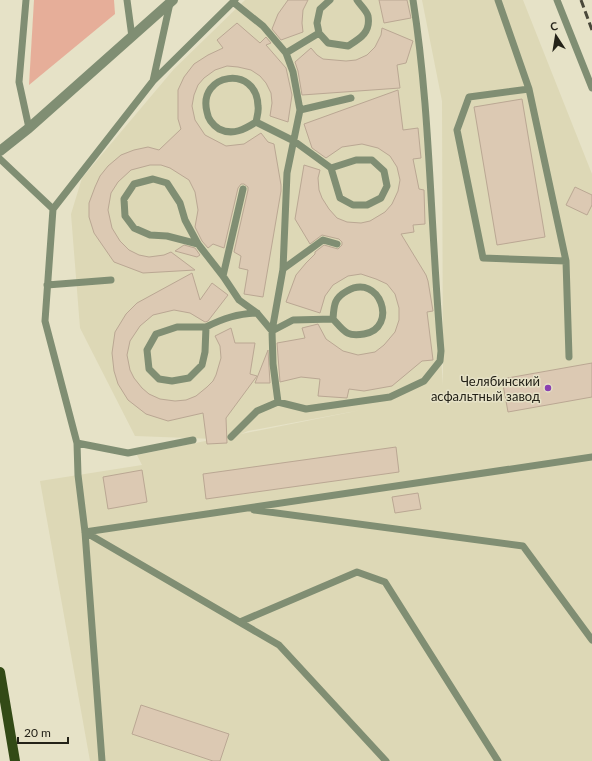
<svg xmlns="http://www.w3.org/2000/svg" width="592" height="761" font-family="Lato,sans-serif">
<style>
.built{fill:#ddd8b6;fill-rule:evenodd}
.green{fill:#e6ae99}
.building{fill:#dcc9b3;stroke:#baa793}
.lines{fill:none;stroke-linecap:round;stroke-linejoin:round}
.service{stroke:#808e73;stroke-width:7}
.tertiary{stroke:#808e73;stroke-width:10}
.primary{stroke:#334a16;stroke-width:10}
.rail{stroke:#4a483a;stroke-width:3;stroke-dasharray:8 4;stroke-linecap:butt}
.poi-dot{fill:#8a40b1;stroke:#e6e2c7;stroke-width:1.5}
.labels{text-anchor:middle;stroke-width:3;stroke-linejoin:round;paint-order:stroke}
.poi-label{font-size:13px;fill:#242218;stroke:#e6e2c7;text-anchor:end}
</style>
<rect width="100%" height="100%" fill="#e6e2c7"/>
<path class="built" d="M245 0H410L415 18 443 385 442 101 422 0H523L592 174V761H90L40 481 142 465 137 455 215 439 135 436 80 328 71 214 82 178 174 69ZM361 410 241 434 248 431Z"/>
<path class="green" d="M34 0H114L115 14 29 85Z"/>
<path class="building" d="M288 0H308L303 10 302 23 303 32 281 40 272 29 278 14Z
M379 0H407L411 18 384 23Z
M237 23 260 43 266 37 271 43 266 45 286 68 292 95 288 122 270 116 272 103 271 93 266 83 260 76 251 70 238 67 227 66 215 70 204 78 198 85 194 95 192 106 195 120 205 135 226 146 244 144 261 133 268 142 274 144 281 185V191L263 297 244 294 248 270 239 268 241 256 234 252 248 190V187L244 184H241L238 188 224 248 213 244 208 248 202 241 195 227 198 210 195 192 189 180 170 168 161 165H150L131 170 118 182 111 193 108 210 112 228 120 241 129 250 139 255 149 257 164 255 171 252 195 270 143 273 114 262 94 233 89 217V203L95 187 100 176 108 166 121 155 134 150 148 147 159 150 181 129 178 119V90L184 77 194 64 208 55 223 48 217 40Z
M382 28 413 41 406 63 397 65 400 88 302 95 298 71 295 62 311 48 317 55 323 59 346 61 356 60 367 55 375 47 381 35Z
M398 90 403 130 418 128 421 158 413 159 419 189 424 190 425 224 413 225 414 232 401 234 426 275 428 281 433 311 427 312 433 360 422 361 392 386 364 391 349 389 347 398 318 396 320 379 301 377 280 382 277 343 305 338 302 328 318 324 326 339 343 351 358 355 375 352 384 345 395 332 399 320V308L395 294 387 284 376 279 361 274 348 276 333 285 325 296 320 313 286 302 296 275 306 263 315 254V252L324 245 338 249 342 245V242L339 239 322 235 310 244 295 219 304 165 320 170 318 178 319 190 322 198 329 209 337 218 347 222 361 223 370 221 385 212 392 204 398 191 400 180 397 167 390 156 378 148 362 144 342 147 326 158 312 148 304 124Z
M522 99 545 237 497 245 474 107Z
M575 187 592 195V205L587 215 566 205Z
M184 245 195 248 200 255 197 257 175 251Z
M192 273 200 300 212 283 228 295 208 321 205 322 190 313 174 310 153 315 140 326 130 341 127 355 130 370 134 378 142 388 149 394 160 399 175 401 186 400 196 396 207 387 213 381 216 375 221 358 220 346 215 336 231 328 235 343H255L250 374 257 376 226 418 227 443 207 444 203 413 168 421 146 414 128 400 118 384 114 371 112 353 115 332 126 314 137 303Z
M268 350 270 383H255Z
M592 363V397L508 412 502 379Z
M396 447 399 472 206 499 203 474Z
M142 470 147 502 108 509 103 477Z
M418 493 421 509 395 513 392 497Z
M141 705 229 734 220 761H213L132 734Z"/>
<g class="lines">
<path class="service" d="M26 0 19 82 29 128
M127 0 132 37
M330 0 320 9 317 23 319 33 328 43 348 46C359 39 371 33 368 16 367 11 360 5 357 0
M498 0 529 89 566 261 569 357
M557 0 592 88
M233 2 263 26 286 53 293 72 300 110 287 173 283 269 272 331 273 364 278 402
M286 53 319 33
M154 80 235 0
M529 89 469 97 457 130 483 258 566 261
M300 110 351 98
M256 122C245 129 233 136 219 129 213 125 208 119 207 112 197 73 257 64 258 106 259 111 257 117 256 122L294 141 331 168 340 198 353 205H367L381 198 387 186 384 171 372 160H356L331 168
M0 159 53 209 45 321 77 443 78 475 85 532 102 761
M53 209 153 81 170 3
M198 244 167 236 150 235 134 228 125 216 124 199 134 184 153 179 167 183 180 203 185 220 198 244 223 276 239 300 257 313 272 331 293 320 333 319C344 331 346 337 364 334 399 328 380 272 347 291 334 298 334 305 333 319
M283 269 323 240 337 244
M223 276 243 189
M47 285 111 280
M206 327H177L156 334 147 350 149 369 159 379 172 381 189 378 202 365 205 352 206 327C224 318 237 314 257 313
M231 437 257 411 278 402 306 409 390 397 424 381 440 361 441 351C438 316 436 282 434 248 429 165 426 82 413 0
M77 443 128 453 193 440
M254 510 523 546 592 640
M85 532 592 457
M85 532 279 645 386 761
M240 622 357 572 385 582 498 761"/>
<path class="tertiary" d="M0 151 29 128 173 0"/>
<path class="primary" d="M0 672 15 761"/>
<path class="rail" d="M581 0 592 30"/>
</g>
<circle class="poi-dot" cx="548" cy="388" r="4"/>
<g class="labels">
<g class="poi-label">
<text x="540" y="386">Челябинский<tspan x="540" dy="15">асфальтный завод</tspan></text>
</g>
</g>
<g transform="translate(556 36) rotate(348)" stroke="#e6e2c7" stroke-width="3" paint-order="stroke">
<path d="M0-3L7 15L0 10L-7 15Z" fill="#242218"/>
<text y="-6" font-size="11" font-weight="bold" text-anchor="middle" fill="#242218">С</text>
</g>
<path d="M18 737v6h50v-6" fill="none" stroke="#242218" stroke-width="2"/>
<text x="24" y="737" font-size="12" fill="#242218" stroke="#e6e2c7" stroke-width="3" paint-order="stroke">20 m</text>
</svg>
